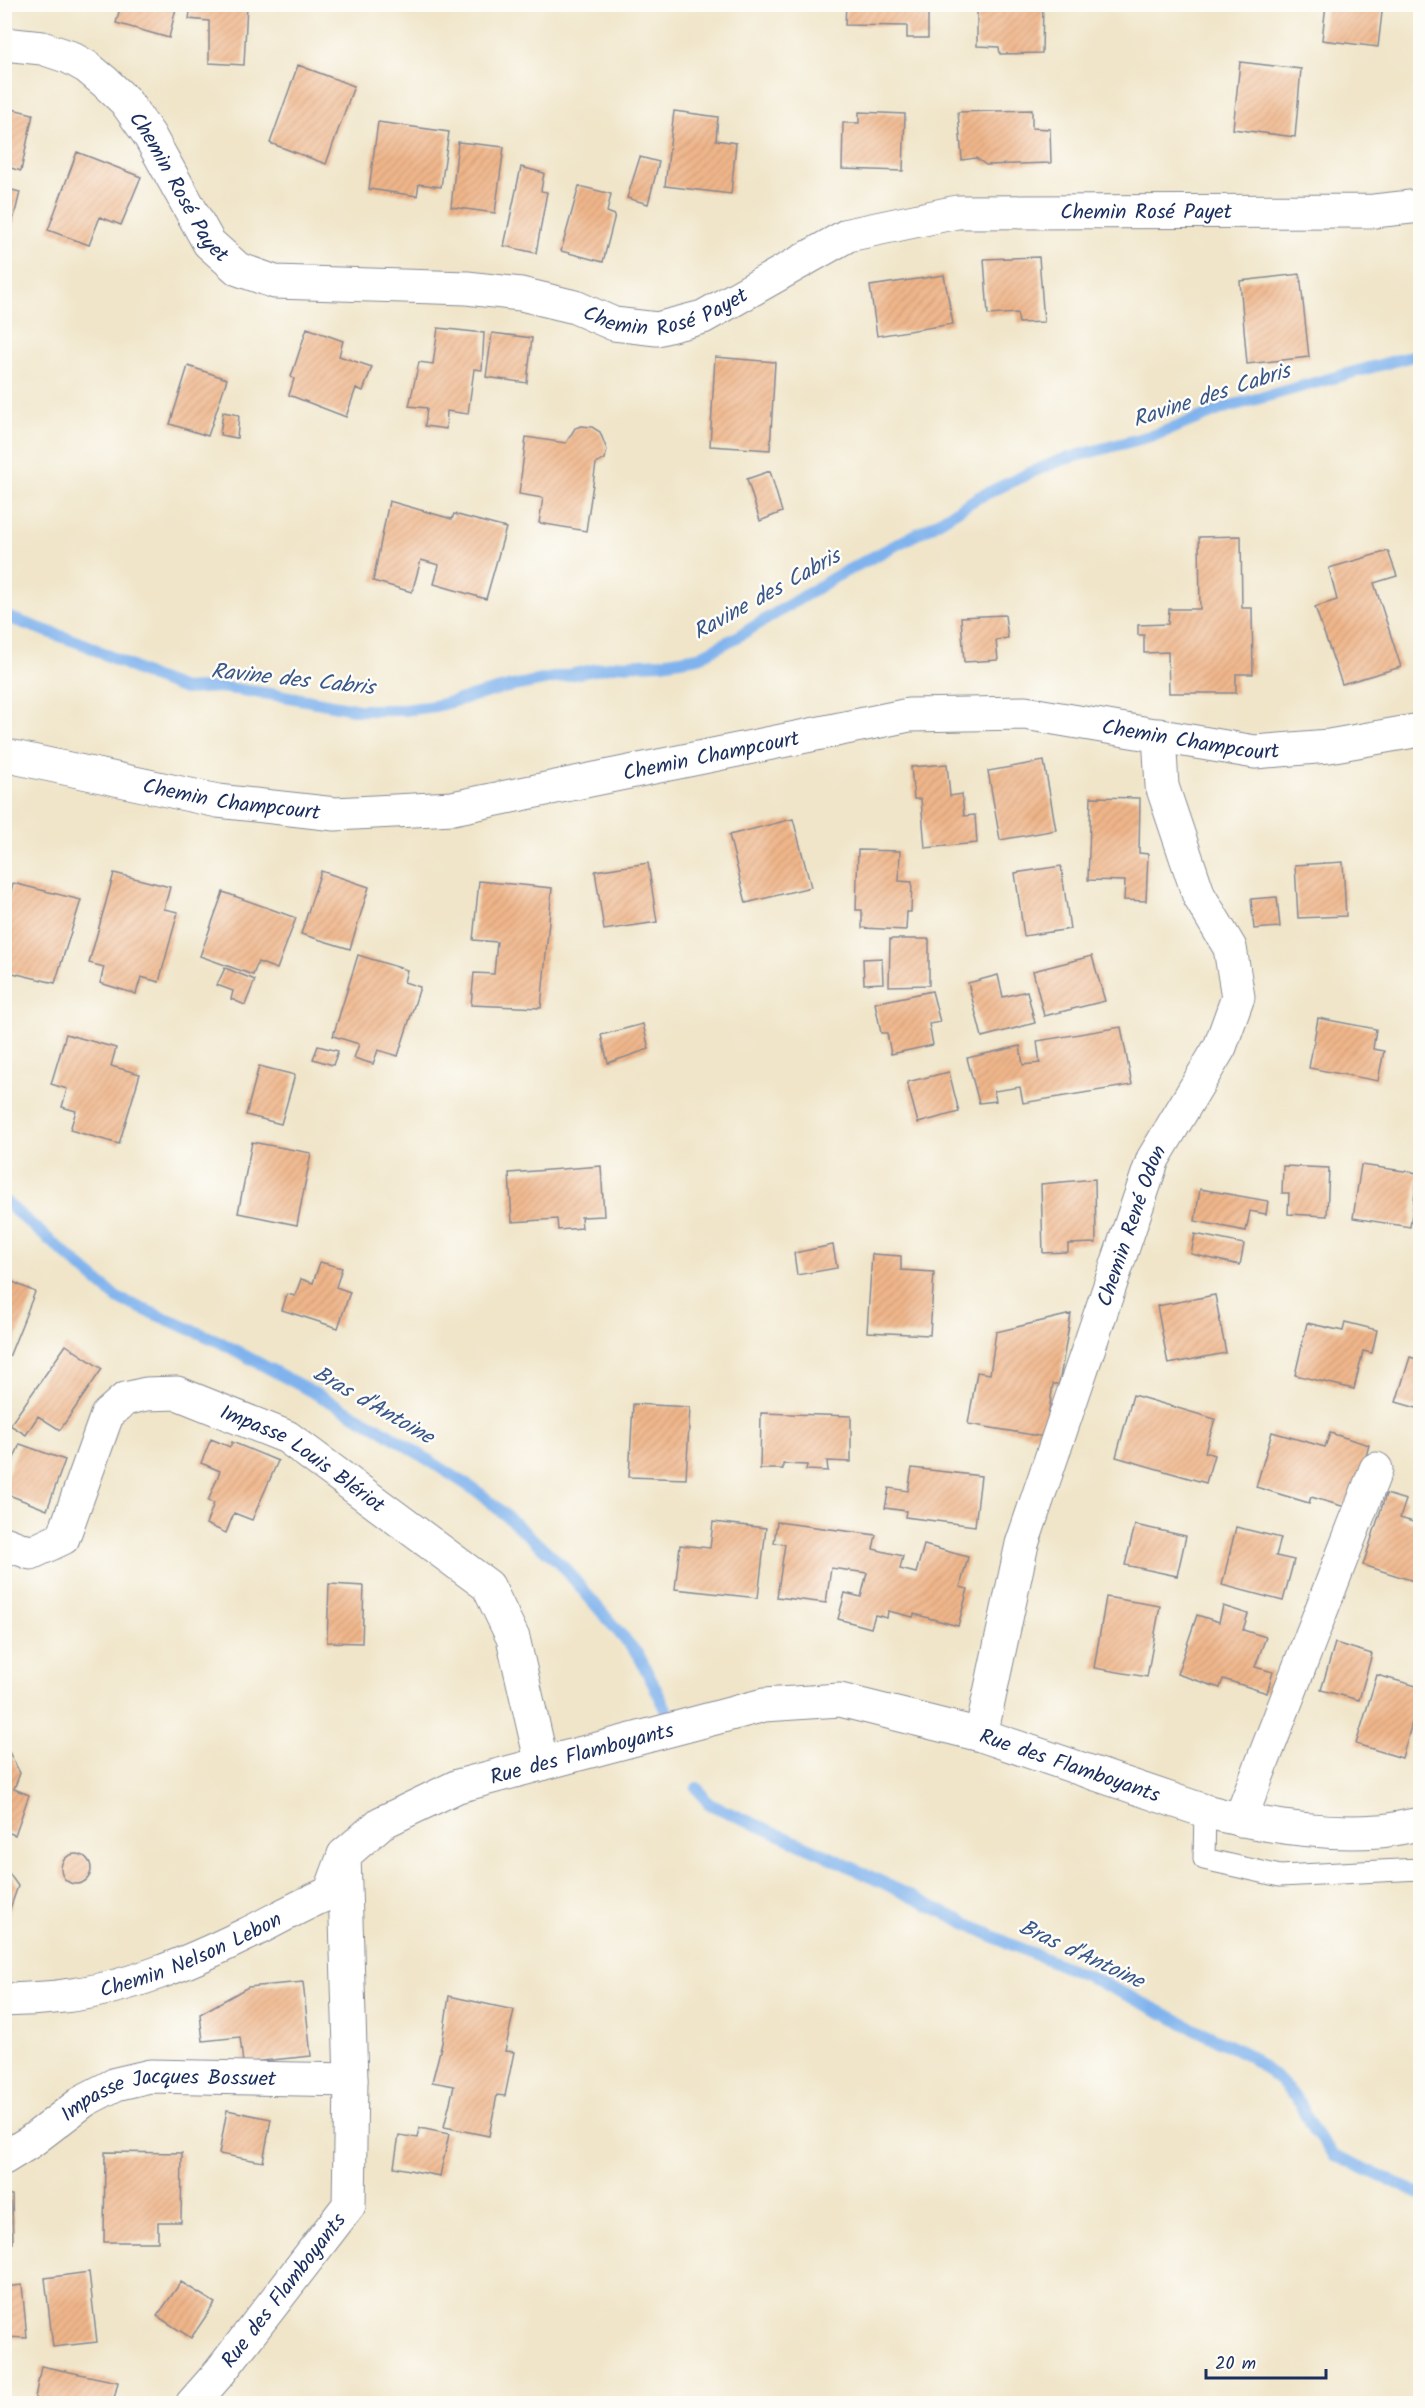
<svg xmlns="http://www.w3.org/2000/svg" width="1425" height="2408" font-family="Kalam,sans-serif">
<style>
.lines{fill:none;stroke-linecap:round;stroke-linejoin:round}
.stream{stroke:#80b3ed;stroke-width:12}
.building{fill:url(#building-hatch)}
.lane-casing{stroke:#868a94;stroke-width:23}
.street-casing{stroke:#868a94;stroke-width:35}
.secondary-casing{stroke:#868a94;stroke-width:35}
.lane{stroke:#fff;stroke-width:21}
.street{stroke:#fff;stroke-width:33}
.secondary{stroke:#fff;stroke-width:33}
.labels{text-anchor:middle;stroke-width:5;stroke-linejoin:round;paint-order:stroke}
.street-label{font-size:21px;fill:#1b2f5e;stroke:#fdfcf7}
.water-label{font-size:22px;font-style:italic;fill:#395789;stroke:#fdfcf7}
</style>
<defs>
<pattern id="building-hatch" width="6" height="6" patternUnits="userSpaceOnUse" patternTransform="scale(1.5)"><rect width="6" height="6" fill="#f0b68a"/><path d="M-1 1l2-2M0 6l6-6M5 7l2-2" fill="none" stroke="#cd9d7a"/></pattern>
</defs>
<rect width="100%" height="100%" fill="#fdfcf7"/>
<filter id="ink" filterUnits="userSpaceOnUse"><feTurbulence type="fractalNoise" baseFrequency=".0167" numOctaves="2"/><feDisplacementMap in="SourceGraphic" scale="12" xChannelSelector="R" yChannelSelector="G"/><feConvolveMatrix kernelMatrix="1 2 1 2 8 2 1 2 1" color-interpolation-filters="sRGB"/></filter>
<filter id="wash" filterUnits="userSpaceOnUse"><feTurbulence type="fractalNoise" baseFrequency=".008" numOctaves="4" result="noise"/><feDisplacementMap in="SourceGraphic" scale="24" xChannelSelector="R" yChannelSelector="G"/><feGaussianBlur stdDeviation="1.35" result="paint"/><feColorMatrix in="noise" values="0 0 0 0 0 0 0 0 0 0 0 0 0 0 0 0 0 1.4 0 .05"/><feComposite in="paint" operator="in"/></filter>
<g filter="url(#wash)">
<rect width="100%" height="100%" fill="#f0e5c9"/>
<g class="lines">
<path class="stream" d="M4 616 86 645 152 677 184 689 220 687 284 696 359 710H403L435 706 508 687 619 665 662 663 699 657 737 637 835 577 932 526 977 498 1034 471 1061 460 1158 434 1227 407 1420 354
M4 1201 117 1298 218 1341 379 1428 481 1494 560 1563 639 1656 666 1709
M697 1788 709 1804 828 1856 1005 1942 1090 1977 1250 2056 1280 2081 1300 2103 1313 2130 1334 2155 1420 2194"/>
</g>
<g id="blocks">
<path class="building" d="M121 4H177L169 38 116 23Z
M191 4H247L244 65 209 63V21L189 19Z
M846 4H928V38H907V26L845 25Z
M977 4H1043L1042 53 1000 54 999 47 977 46Z
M1326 4H1383L1378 47 1322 40Z
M1240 62 1301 69 1295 137 1233 129Z
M298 65 354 86 326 164 270 143Z
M4 107 33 114 21 171 4 166Z
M1032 110V128L1050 129 1051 163 986 165 976 158 962 160 958 112Z
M674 111 718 117 716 140 736 143 731 194 665 186Z
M859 112 905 114 903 171 842 169 843 123H859Z
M378 122 449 132 441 187 419 184 417 196 369 189Z
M458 142 504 147 495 213 451 207Z
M77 152 141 177 121 225 100 217 89 245 48 230Z
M640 157 659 162 648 204 627 198Z
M521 167 544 173 541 191 547 192 536 253 504 246Z
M579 186 611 194 607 212 615 215 603 262 561 251Z
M4 188 20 192 5 255H4Z
M1039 257 1044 322 1019 323 1017 313 988 315 984 259Z
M1300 274 1309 357 1247 364 1240 281Z
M944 275 953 324 877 336 870 286Z
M307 328 343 341 339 356 372 367 363 391 356 388 346 417 289 395 294 379 291 377Z
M438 328 484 333 482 370 474 369 468 414 447 411 446 429 425 426 427 408 409 406 419 362 433 364Z
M492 333 532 338 527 383 486 377Z
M715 357 775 362 770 450 710 446Z
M188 366 227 379 208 436 170 424Z
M223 412 239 415 237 438 220 435Z
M581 426 592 427 600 432 607 450 605 459 596 464 586 531 539 523 543 498 519 494 526 437 566 443 575 428Z
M770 471 782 512 760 521 747 479Z
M389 501 452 519 454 514 506 528 486 599 434 584 439 565 421 560 412 592 373 581Z
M1241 536 1242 608H1252L1253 674H1236V693H1169L1168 652 1144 653V635H1138V625L1168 624 1169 609H1200L1199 537Z
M1388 551 1397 576 1374 583 1401 667 1342 684 1315 607 1337 600 1329 568Z
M1005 615 1008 638 996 640 998 660 964 662 961 617Z
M1044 761 1056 830 1000 840 988 771Z
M947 764 950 796 962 794 964 816 975 815 977 843 925 848 921 799H914L911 767Z
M1091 797 1140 798 1139 853 1148 854 1146 901 1124 900 1125 881 1088 880Z
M793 819 811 887 746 903 729 835Z
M858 850 900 851 899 881 912 882 911 912H907L906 930 862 928V910H856Z
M1343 862 1346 916 1298 918 1295 865Z
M648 863 657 922 604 930 595 871Z
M1061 866 1070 929 1024 936 1015 873Z
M321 871 369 887 350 949 301 934Z
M114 873 170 887 164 909 178 912 159 982 141 977 136 994 100 983 104 967 89 963Z
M479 881 552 888 541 1008 471 1005 474 973 494 974 497 942 473 940Z
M13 883 81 900 55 983 4 971V903L8 904Z
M223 892 296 918 277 969 258 962 253 975 200 956Z
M1277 897 1280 927 1254 929 1251 899Z
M890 939H929V985L889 986Z
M358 955 407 970 404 982 420 987 398 1056 378 1050 373 1064 354 1058 359 1044 333 1036Z
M1092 956 1105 1001 1044 1016 1033 971Z
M882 958 883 983 864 984 863 959Z
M225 968 255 980 245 1005 231 999 233 991 217 985Z
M998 975 1003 997 1027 991 1035 1023 982 1037 968 983Z
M932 991 940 1022 929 1024 933 1045 891 1054 887 1033H881L875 1003Z
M1318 1018 1376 1029 1373 1049 1384 1051 1378 1081 1309 1068Z
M643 1024 649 1049 608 1063 601 1035Z
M1121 1027 1132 1085 1023 1103 1020 1087 994 1091 996 1101 979 1103 967 1058 1020 1046 1023 1065 1040 1063 1037 1041Z
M66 1034 116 1048 111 1066 140 1074 119 1144 70 1130 76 1111 62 1107 67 1089 51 1084Z
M318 1046 338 1051 333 1065 313 1059Z
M259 1066 295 1075 281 1124 246 1115Z
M949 1072 959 1112 918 1123 907 1082Z
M252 1142 311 1153 297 1225 238 1213Z
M1361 1165 1418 1173 1410 1227 1353 1218Z
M601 1166 604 1216 581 1217 582 1228 558 1230 557 1219 512 1222 509 1173Z
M1283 1166 1329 1168 1327 1216 1288 1214 1289 1193H1282Z
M1095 1179 1096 1243 1068 1244V1252L1043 1253 1041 1184Z
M1200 1189 1268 1201 1266 1214 1250 1211 1246 1231 1195 1221Z
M1195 1234 1244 1244 1240 1265 1191 1254Z
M833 1245 837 1268 797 1275 794 1253Z
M872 1254 901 1256V1270L934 1272 930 1335 867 1332Z
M320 1262 342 1268 336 1287 350 1292 338 1328 282 1310 287 1294 295 1296 301 1279 313 1283Z
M4 1278 35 1292 5 1367H4Z
M1215 1295 1226 1353 1168 1364 1157 1306Z
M1071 1314 1059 1384H1053L1045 1437 968 1424 977 1372 990 1374 996 1332Z
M1345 1322 1377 1330 1372 1353 1363 1351 1354 1389 1295 1375 1307 1323 1343 1331Z
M66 1345 102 1369 60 1430 38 1416 26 1435 10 1425Z
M1410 1357 1420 1360V1409L1396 1402Z
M1133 1395 1215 1419 1205 1452 1214 1455 1206 1483 1116 1457Z
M633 1404 690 1407 686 1479 629 1477Z
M761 1413 851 1416V1462L827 1461 828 1471 806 1470 807 1465 783 1464V1469H760Z
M1272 1432 1325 1447 1330 1433 1369 1445 1352 1509 1311 1497 1309 1503 1256 1487Z
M211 1439 230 1447 232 1442 278 1461 252 1520 234 1513 226 1533 206 1524 214 1503 208 1501 220 1471 201 1463Z
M20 1444 65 1460 47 1510 4 1493V1481Z
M912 1468 981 1476 975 1526 905 1517 906 1511 885 1508 889 1488 908 1491Z
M1386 1494 1406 1500 1400 1518 1420 1524V1583L1363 1565Z
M713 1522 766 1528 758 1598 675 1589 680 1545 710 1548Z
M777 1522 876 1535 873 1549 903 1556 900 1569 916 1573 924 1545 968 1557 960 1587 968 1589 958 1626 914 1614 913 1617 888 1611 887 1618 875 1615 871 1628 838 1619 845 1593 861 1597 867 1573 831 1568 826 1603 777 1597 785 1544 774 1543Z
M1135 1525 1186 1536 1177 1576 1125 1565Z
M1236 1527 1281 1538 1276 1556 1294 1560 1283 1601 1222 1585Z
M329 1584 364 1586 362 1643 327 1642Z
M1106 1597 1160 1606 1147 1677 1094 1668Z
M1223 1606 1248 1614 1243 1630 1266 1637 1255 1667 1273 1672 1267 1693 1223 1679 1220 1688 1177 1674 1197 1615 1219 1622Z
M1335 1643 1372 1654 1359 1700 1321 1690Z
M1377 1675 1420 1687V1695L1402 1758 1356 1744Z
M9 1752 20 1773 14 1789 29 1795 15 1835 4 1831V1753Z
M61 1869a15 15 0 1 1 30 0a15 15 0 1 1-30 0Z
M4 1866 18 1886 5 1923H4Z
M303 1982 311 2056 243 2063 240 2037 203 2041 200 2014 248 1987Z
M449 1996 514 2010 505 2051 514 2052 505 2096 497 2095 489 2136 444 2127 454 2086 432 2082 442 2043Z
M227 2110 271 2119 263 2162 219 2154Z
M420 2128 449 2134 440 2176 394 2167 399 2135 418 2138Z
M105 2152 182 2153 181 2222H158V2242H104Z
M4 2195H12L13 2243H4Z
M89 2272 97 2342 53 2347 45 2278Z
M181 2282 215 2303 191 2338 157 2316Z
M22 2285 27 2338 4 2337V2287Z
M41 2366 118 2382 113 2403H34Z"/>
</g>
</g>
<g filter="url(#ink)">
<use href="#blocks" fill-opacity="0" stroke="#868a94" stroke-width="1.5"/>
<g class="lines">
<g class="lane-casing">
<path id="lane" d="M1205 1811 1204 1859 1280 1876 1420 1869"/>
</g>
<g class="street-casing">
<g id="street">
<path id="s1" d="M4 44 42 48 69 57 87 67 105 82 125 101 149 135 209 243 238 269 275 282 467 288 521 294 575 307 614 324 657 329 703 317 848 235 957 212 1374 211 1420 206"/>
<path id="s2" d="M4 755 218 801 335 814 453 808 909 715 1025 713 1255 752 1329 746 1420 730"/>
<path id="s3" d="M4 1543 31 1553 63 1538 107 1415 125 1399 146 1394 177 1393 287 1437 488 1586 513 1638 542 1764"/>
<path id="s4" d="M981 1735 1022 1544 1153 1159 1220 1047 1238 997 1230 948 1199 896 1162 786 1159 735"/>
<path d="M1240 1820 1376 1469"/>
<path id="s5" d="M4 2000C24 1999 44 1999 64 1996 126 1989 188 1963 245 1935 274 1921 300 1905 330 1893L344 1855"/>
<path id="s6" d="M4 2158 30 2142 85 2100 116 2084 150 2076 351 2080"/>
</g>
</g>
<g class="secondary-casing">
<g id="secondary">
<path id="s7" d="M192 2404 220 2372 349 2205 351 2080 344 1855 381 1823 458 1786 764 1705 840 1700 981 1735 1205 1811C1262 1826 1320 1835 1379 1831 1393 1830 1407 1826 1420 1824"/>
</g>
</g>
<use href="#lane" class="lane"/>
<use href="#street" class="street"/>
<use href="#secondary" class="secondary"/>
</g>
</g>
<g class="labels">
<g class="street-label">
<text dy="7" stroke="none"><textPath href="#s1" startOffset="240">Chemin Rosé Payet</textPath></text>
<text dy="7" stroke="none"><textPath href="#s1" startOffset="1284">Chemin Rosé Payet</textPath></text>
<text dy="7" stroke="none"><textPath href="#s1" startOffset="780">Chemin Rosé Payet</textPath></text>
<text dy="7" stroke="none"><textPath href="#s2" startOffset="1204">Chemin Champcourt</textPath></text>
<text dy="7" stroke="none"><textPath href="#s2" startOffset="718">Chemin Champcourt</textPath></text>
<text dy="7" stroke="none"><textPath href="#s2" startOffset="232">Chemin Champcourt</textPath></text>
<text dy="7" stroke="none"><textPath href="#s4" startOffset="532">Chemin René Odon</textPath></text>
<text dy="7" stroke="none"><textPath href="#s3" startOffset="414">Impasse Louis Blériot</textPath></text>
<text dy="7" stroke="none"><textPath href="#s7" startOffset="866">Rue des Flamboyants</textPath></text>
<text dy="7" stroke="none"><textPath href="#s7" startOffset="1370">Rue des Flamboyants</textPath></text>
<text dy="7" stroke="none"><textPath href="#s5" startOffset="194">Chemin Nelson Lebon</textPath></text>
<text dy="7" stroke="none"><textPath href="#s6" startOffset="184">Impasse Jacques Bossuet</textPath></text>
<text dy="7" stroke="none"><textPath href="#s7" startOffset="146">Rue des Flamboyants</textPath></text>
</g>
<g class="water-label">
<text transform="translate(1211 394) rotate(-18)" y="8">Ravine des Cabris</text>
<text transform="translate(766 593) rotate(-29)" y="8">Ravine des Cabris</text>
<text transform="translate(293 678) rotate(6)" y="8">Ravine des Cabris</text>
<text transform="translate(374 1404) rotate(30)" y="8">Bras d'Antoine</text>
<text transform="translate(1082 1953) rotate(25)" y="8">Bras d'Antoine</text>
</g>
</g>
<rect width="1425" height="2408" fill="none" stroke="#fdfcf7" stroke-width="24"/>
<path d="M1206 2369v9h120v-9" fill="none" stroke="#1b2f5e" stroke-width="3"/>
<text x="1215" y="2369" font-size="18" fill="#1b2f5e" stroke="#fdfcf7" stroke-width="4.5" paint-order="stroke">20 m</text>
</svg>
